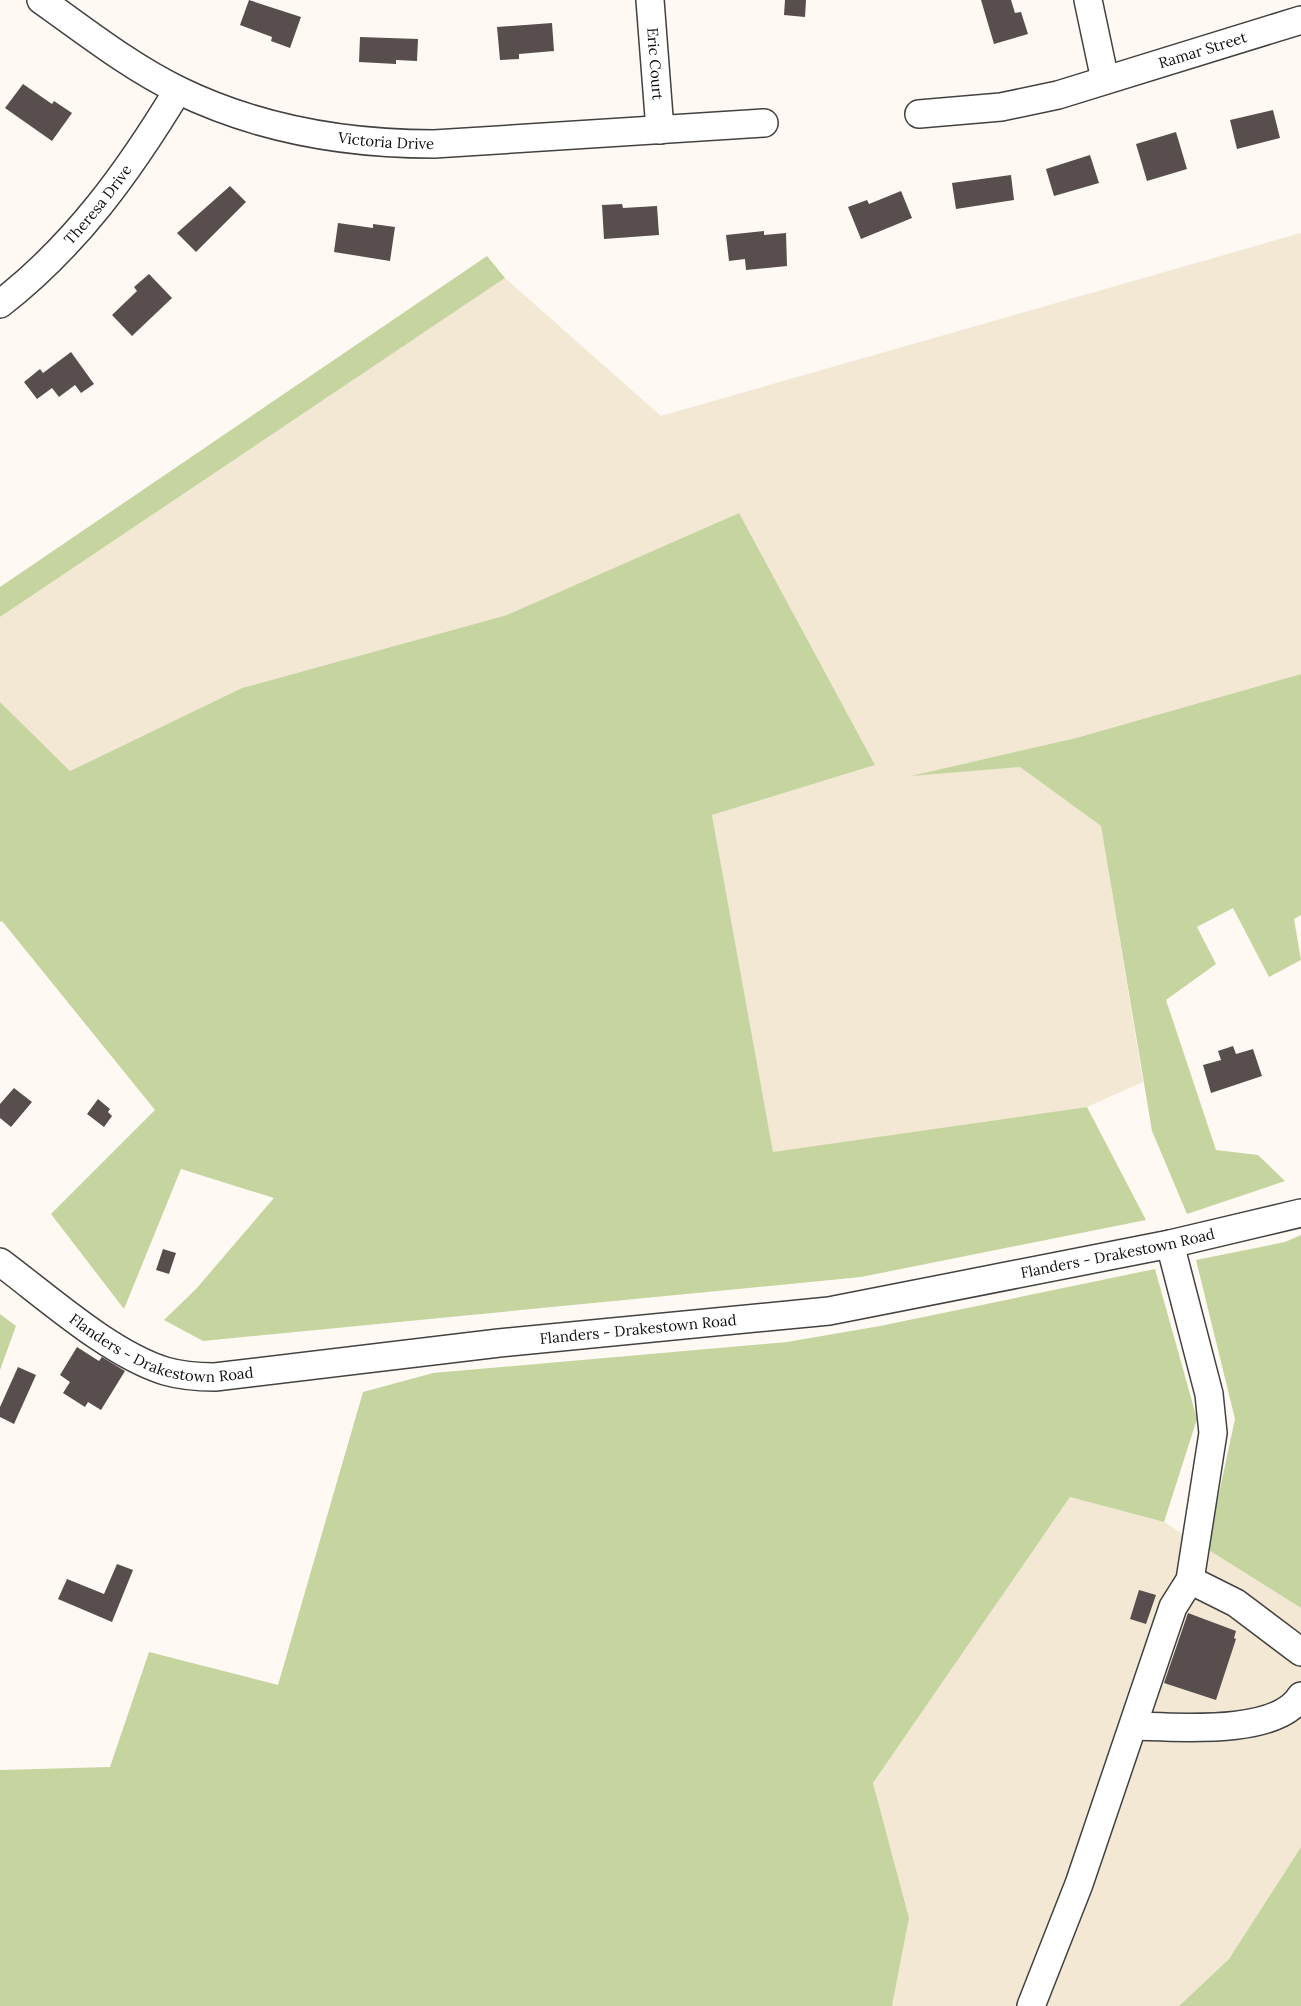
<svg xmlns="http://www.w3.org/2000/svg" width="1301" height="2006" font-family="Lora,serif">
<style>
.farmland{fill:#f2e8d4}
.forest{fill:#c6d59f}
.building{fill:#574e4d}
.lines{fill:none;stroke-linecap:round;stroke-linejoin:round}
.minor-casing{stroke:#424242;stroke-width:30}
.minor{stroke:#fff;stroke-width:27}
.labels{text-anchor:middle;stroke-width:6;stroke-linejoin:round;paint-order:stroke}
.street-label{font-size:15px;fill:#0f0f0f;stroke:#fff}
</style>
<rect width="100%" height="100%" fill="#fef9f3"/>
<path class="farmland" d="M1301 233V674L1076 738 917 775 1020 767 1101 826 1143 1082 1087 1107 773 1153 712 815 875 765 739 513 507 615 242 688 70 771 0 702V617L505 278 661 416Z
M1070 1497 1164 1522 1301 1608V1847L1229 1959 1179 2006H892L909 1918 873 1783Z"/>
<path class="forest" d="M487 256 505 278 0 617V587Z
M739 513 875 765 712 815 773 1152 1087 1107 1146 1220 861 1277 203 1341 164 1320 196 1289 274 1198 181 1169 124 1309 51 1214 155 1110 2 921 0 922V702L70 771 242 688 507 615Z
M1301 674V915L1294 919 1301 960 1269 977 1233 908 1197 927 1216 964 1166 1000 1216 1150 1258 1155 1285 1181 1187 1214 1152 1131 1101 826 1020 767 911 776 1076 738Z
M1301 1235V1608L1207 1549 1235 1419 1196 1260 1285 1242Z
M1155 1269 1197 1419 1164 1522 1070 1497 873 1783 909 1918 892 2006H0V1770L110 1767 149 1652 278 1685 363 1392 433 1373 787 1342 880 1326Z
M0 1314 16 1326 0 1370Z
M1301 1847V2006H1179L1229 1959Z"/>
<path class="building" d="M249 0 301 17 290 48 271 41 272 37 240 25Z
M785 0H806L805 17 784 15Z
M981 0H1011L1015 13 1021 12 1028 34 994 44Z
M552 23 554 51 519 54V59L500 60 497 27Z
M360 37 418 39 417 61 396 60V64L359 62Z
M23 84 52 104 54 101 72 113 52 141 5 108Z
M1273 110 1280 138 1237 149 1230 120Z
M1176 132 1187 169 1147 181 1136 144Z
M1090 155 1099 183 1054 196 1046 169Z
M1011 175 1014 200 956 209 952 183Z
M230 186 246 202 196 252 177 233Z
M901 191 912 218 861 239 848 207 867 200 869 204Z
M622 204 623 208 657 206 659 235 604 239 602 205Z
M338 223 373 228V224L395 227 390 261 334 252Z
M764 231V235L786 233 787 266 746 270 745 259 729 261 726 235Z
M149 274 172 298 132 336 112 315 137 291 134 287Z
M71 352 94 384 81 393 75 385 59 397 52 388 37 399 24 382 40 369 43 373Z
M1233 1046 1236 1054 1253 1049 1262 1076 1211 1093 1203 1065 1221 1060 1218 1051Z
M14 1088 32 1102 11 1127 0 1118V1104Z
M98 1099 110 1109 108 1112 112 1116 104 1127 87 1114Z
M163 1249 176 1253 169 1274 156 1270Z
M77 1347 99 1361 102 1357 125 1371 101 1410 88 1402 85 1407 63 1393 70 1382 60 1375Z
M18 1367 36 1375 14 1424 0 1417V1407Z
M117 1564 133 1570 112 1622 58 1599 67 1579 104 1594Z
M1139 1590 1156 1595 1146 1624 1130 1619Z
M1188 1613 1236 1631 1234 1638 1236 1639 1216 1700 1164 1683Z"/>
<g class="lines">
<g class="minor-casing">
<g id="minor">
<path id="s1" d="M41 0C85 31 129 66 178 90 258 129 346 144 434 144L764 123"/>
<path id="s2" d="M650 0 660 130"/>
<path d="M1088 0 1105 80"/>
<path id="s3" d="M919 114 1001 107 1058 95 1301 20"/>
<path id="s4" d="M0 304C76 245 129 171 178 90"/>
<path id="s5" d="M0 1262C47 1297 110 1354 165 1371 182 1376 198 1377 215 1377L499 1343 829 1311 1170 1244 1301 1213"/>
<path d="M1190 1580 1236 1603 1301 1652"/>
<path d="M1134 1726C1176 1727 1277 1736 1301 1696"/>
<path d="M1031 2006 1079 1884 1173 1607 1190 1580 1213 1433 1209 1394 1170 1244"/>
</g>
</g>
<use href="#minor" class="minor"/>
</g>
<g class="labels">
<g class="street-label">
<text dy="5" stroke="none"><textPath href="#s3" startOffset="292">Ramar Street</textPath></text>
<text dy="5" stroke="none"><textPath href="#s2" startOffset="64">Eric Court</textPath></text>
<text dy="5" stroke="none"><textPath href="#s1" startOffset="380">Victoria Drive</textPath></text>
<text dy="5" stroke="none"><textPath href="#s4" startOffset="140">Theresa Drive</textPath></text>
<text dy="5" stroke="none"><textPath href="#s5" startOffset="1161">Flanders - Drakestown Road</textPath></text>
<text dy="5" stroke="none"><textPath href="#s5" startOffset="675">Flanders - Drakestown Road</textPath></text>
<text dy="5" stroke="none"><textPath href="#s5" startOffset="189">Flanders - Drakestown Road</textPath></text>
</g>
</g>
</svg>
